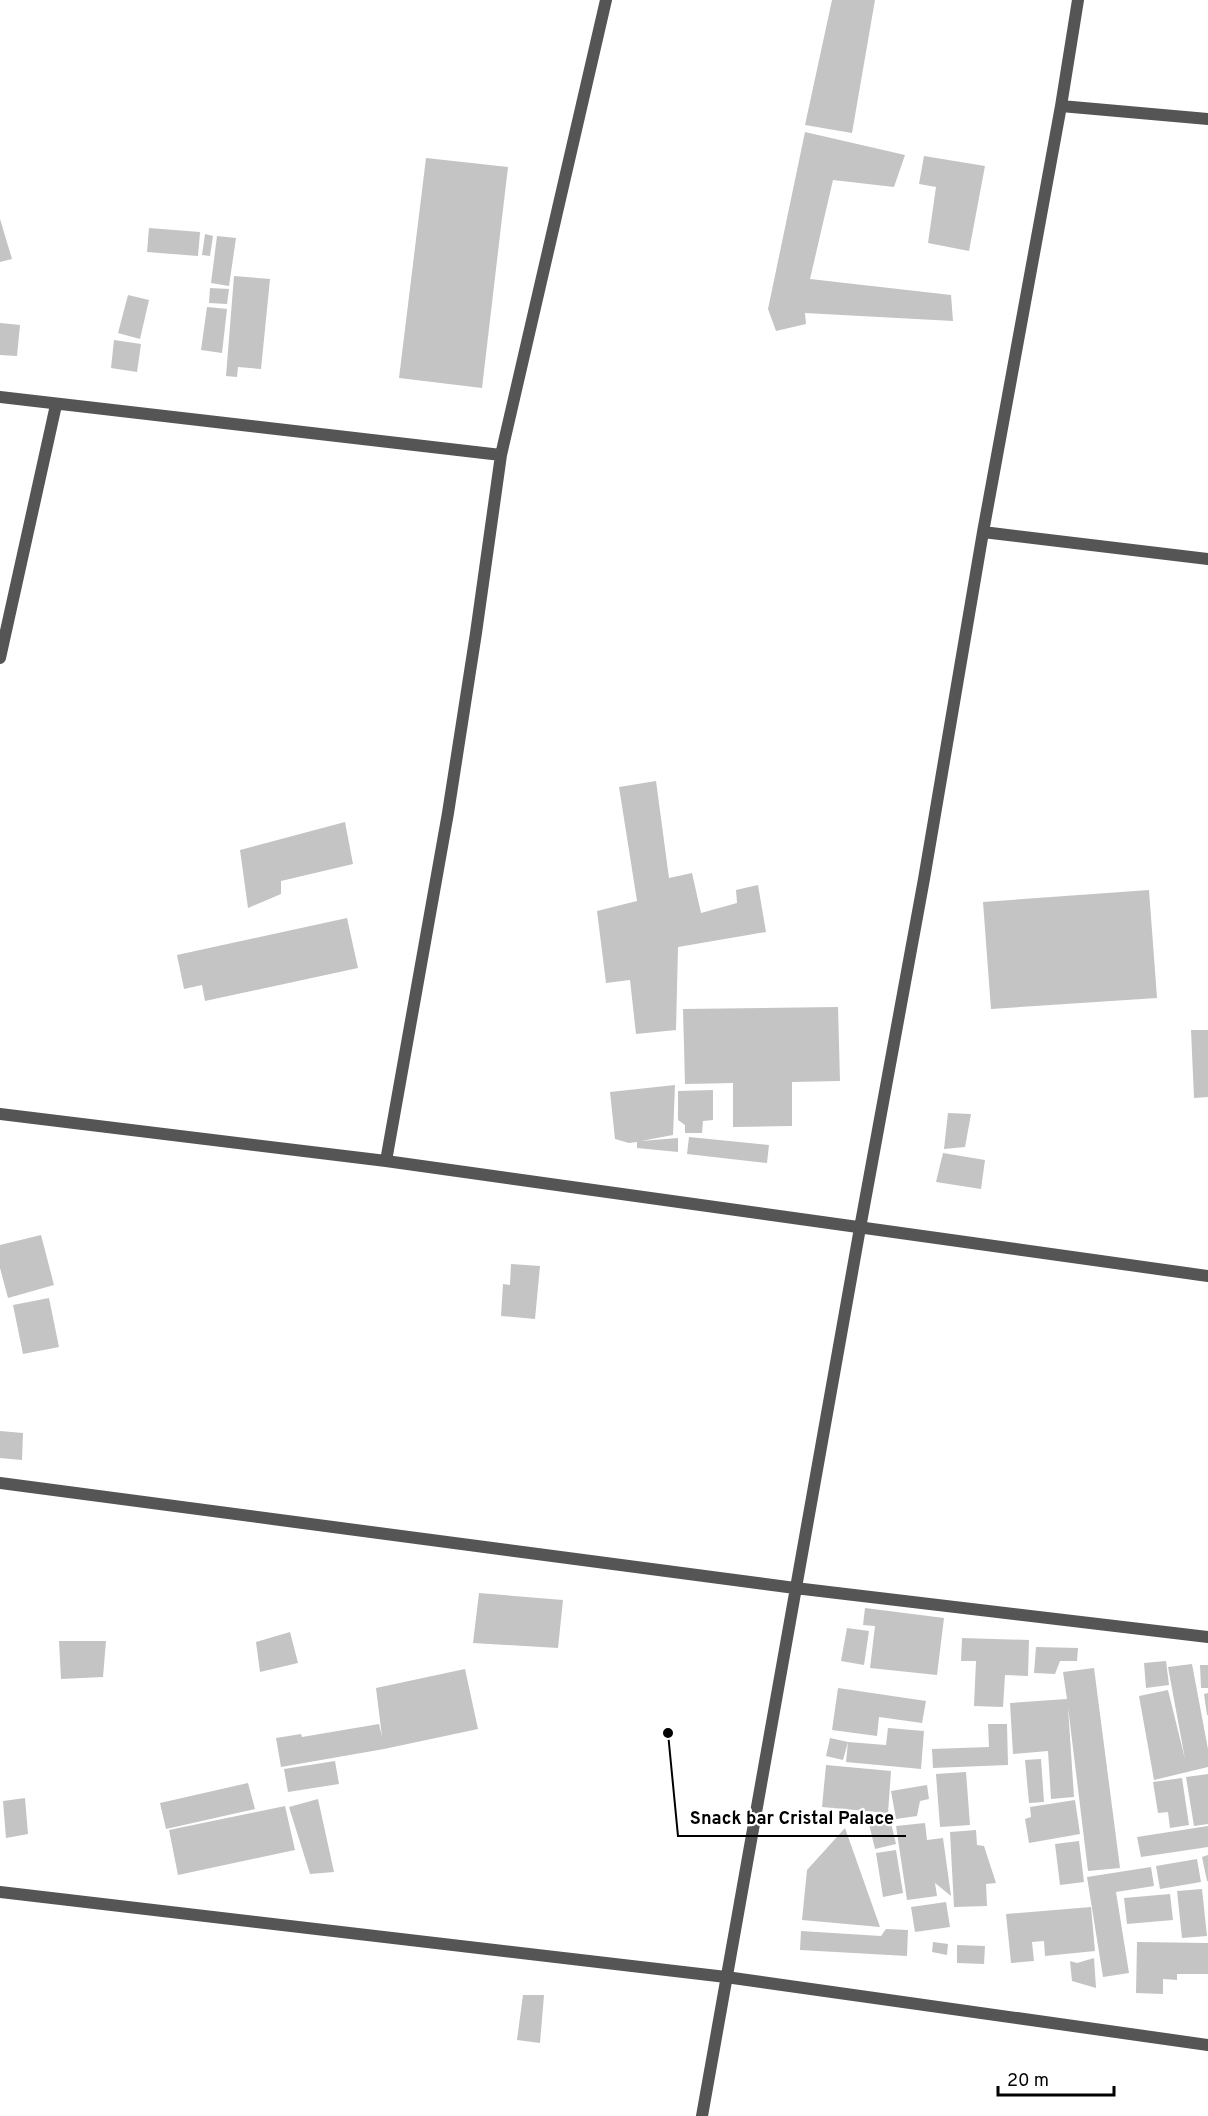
<svg xmlns="http://www.w3.org/2000/svg" width="1208" height="2116" font-family="Overpass,sans-serif">
<style>
.building{fill:#c4c4c4}
.lines{fill:none;stroke-linecap:round;stroke-linejoin:round}
.minor{stroke:#555;stroke-width:12}
.leader{fill:none;stroke:#000;stroke-width:2}
.callout-dot{fill:#000;stroke:#fff;stroke-width:2}
.callout-label{font-size:18px;text-anchor:middle;font-weight:bold;fill:#000;stroke:#fff;stroke-width:4.5;stroke-linejoin:round;paint-order:stroke}
</style>
<rect width="100%" height="100%" fill="#fff"/>
<path class="building" d="M832 0H875L852 133 805 125Z
M805 132 905 155 894 187 833 180 810 279 951 295 953 321 805 313 806 324 776 331 768 309Z
M924 156 985 166 969 251 928 243 936 187 919 184Z
M426 158 508 167 482 388 399 378Z
M0 219 12 259 0 262Z
M149 228 200 232 198 256 147 252Z
M205 234 213 236 210 256 202 255Z
M217 236 236 238 229 286 211 283Z
M234 276 270 279 261 369 238 367 237 377 226 376Z
M210 288 229 289 227 304 209 303Z
M128 295 149 300 140 339 118 333Z
M207 307 227 309 222 353 201 350Z
M0 323 20 325 17 356 0 355Z
M114 340 141 344 137 372 111 368Z
M656 781 669 878 692 873 701 913 737 903 736 890 758 885 766 932 678 947 676 1030 636 1034 630 980 606 983 597 911 637 901 619 787Z
M345 822 353 864 281 881V894L248 908 240 850Z
M1149 890 1157 998 991 1009 983 902Z
M347 918 358 968 205 1001 202 985 184 989 177 955Z
M838 1007 840 1081 792 1082V1126L733 1127V1083L685 1084 683 1009Z
M1191 1030H1208V1097L1194 1098Z
M675 1085 673 1135 641 1141 678 1138V1152L637 1148V1142L629 1143 615 1139 610 1092Z
M713 1090V1120L703 1121 702 1133H685V1125L678 1120V1091Z
M948 1113 971 1114 965 1147 944 1149Z
M689 1137 769 1145 767 1163 687 1154Z
M943 1153 985 1160 981 1189 936 1182Z
M41 1235 54 1285 8 1298 0 1268V1245Z
M511 1264 540 1266 535 1319 501 1316 503 1284 510 1285Z
M49 1298 59 1347 23 1354 13 1305Z
M0 1431 23 1433 22 1460 0 1458Z
M479 1593 563 1600 558 1648 473 1643Z
M865 1608 944 1618 937 1675 870 1668 875 1626 863 1625Z
M847 1628 869 1631 864 1665 841 1661Z
M290 1632 298 1663 260 1672 256 1642Z
M962 1638 1029 1640 1028 1676 1005 1675 1003 1707 974 1706 976 1661H961Z
M59 1641H106L103 1677 61 1679Z
M1036 1647 1078 1648 1077 1661H1060L1055 1674 1034 1673Z
M1166 1661 1169 1685 1146 1688 1144 1663Z
M1192 1664 1208 1749V1767L1154 1780 1139 1696 1168 1690 1185 1759 1168 1667Z
M1200 1665H1208V1688H1201Z
M1094 1668 1120 1868 1088 1871 1068 1707 1074 1797 1051 1799 1048 1751 1013 1754 1010 1703 1067 1699 1063 1672Z
M465 1669 478 1729 384 1749 281 1767 276 1738 301 1734 302 1737 379 1724 382 1737 376 1688Z
M838 1688 926 1701 922 1723 879 1717 877 1736 832 1730Z
M1208 1693V1715H1207L1204 1694Z
M988 1724H1007L1008 1765 933 1768 932 1749 989 1747Z
M888 1728 924 1731 921 1769 846 1762 848 1742 886 1745Z
M830 1738 848 1742 843 1760 826 1756Z
M1041 1759 1044 1802 1029 1803 1025 1760Z
M335 1761 339 1784 288 1792 284 1769Z
M826 1765 891 1771 888 1813 822 1807Z
M966 1772 970 1825 940 1827 936 1774Z
M1208 1774V1824L1194 1826 1186 1777Z
M1182 1778 1189 1825 1170 1828 1168 1812 1158 1813 1153 1782Z
M248 1783 255 1809 166 1829 160 1803Z
M927 1785 929 1799 920 1801 917 1816 896 1819 891 1791Z
M25 1798 28 1834 6 1838 3 1801Z
M318 1799 334 1872 310 1874 289 1807Z
M1075 1800 1080 1834 1029 1843 1025 1819 1031 1817 1030 1807Z
M285 1806 295 1850 178 1875 169 1830Z
M890 1819 896 1844 875 1849 869 1824Z
M925 1823 927 1840 943 1838 951 1896 935 1883 937 1896 907 1900 896 1826Z
M1208 1826V1847L1141 1857 1137 1837Z
M845 1828 880 1927 802 1920 807 1870Z
M976 1830 977 1845 984 1846 996 1883 986 1884 987 1906 954 1907 950 1832Z
M1079 1841 1084 1882 1060 1885 1055 1844Z
M896 1850 903 1893 883 1897 876 1853Z
M1208 1855V1881H1207L1202 1857Z
M1197 1859 1201 1882 1160 1889 1156 1866Z
M1151 1867 1154 1886 1116 1892 1129 1973 1103 1977 1087 1877Z
M1202 1889 1207 1936 1182 1938 1177 1891Z
M1170 1894 1173 1920 1127 1924 1124 1898Z
M946 1902 950 1927 915 1932 911 1907Z
M1091 1907 1095 1951 1045 1956 1044 1941 1032 1942 1034 1961 1011 1963 1006 1914Z
M886 1929 908 1930 907 1956 800 1950 801 1931 881 1936Z
M933 1942 948 1944 947 1955 932 1952Z
M1137 1942 1208 1943V1974H1177V1980L1163 1979V1994L1136 1993Z
M957 1945 985 1946 984 1964 957 1963Z
M1094 1958 1096 1988 1072 1981 1070 1961 1077 1963Z
M523 1995H544L540 2043 517 2040Z"/>
<g class="lines">
<path class="minor" d="M1061 106 1208 119
M0 397 501 455 476 633 448 813 386 1161
M501 455 606 0
M983 532 1208 559
M0 658 56 405
M0 1114 386 1161 1208 1276
M0 1483 795 1588 1208 1637
M0 1892 726 1977 1208 2045
M702 2116 860 1228 924 879 983 532 1061 106 1078 0"/>
</g>
<path class="leader" d="M668 1733L678 1836H906"/>
<circle class="callout-dot" cx="668" cy="1733" r="6"/>
<g class="callout-label">
<text x="792" y="1824">Snack bar Cristal Palace</text>
</g>
<path d="M998 2086v9h116v-9" fill="none" stroke="#000000" stroke-width="3"/>
<text x="1007" y="2086" font-size="18" fill="#000000" stroke="#ffffff" stroke-width="4.5" paint-order="stroke">20 m</text>
</svg>
